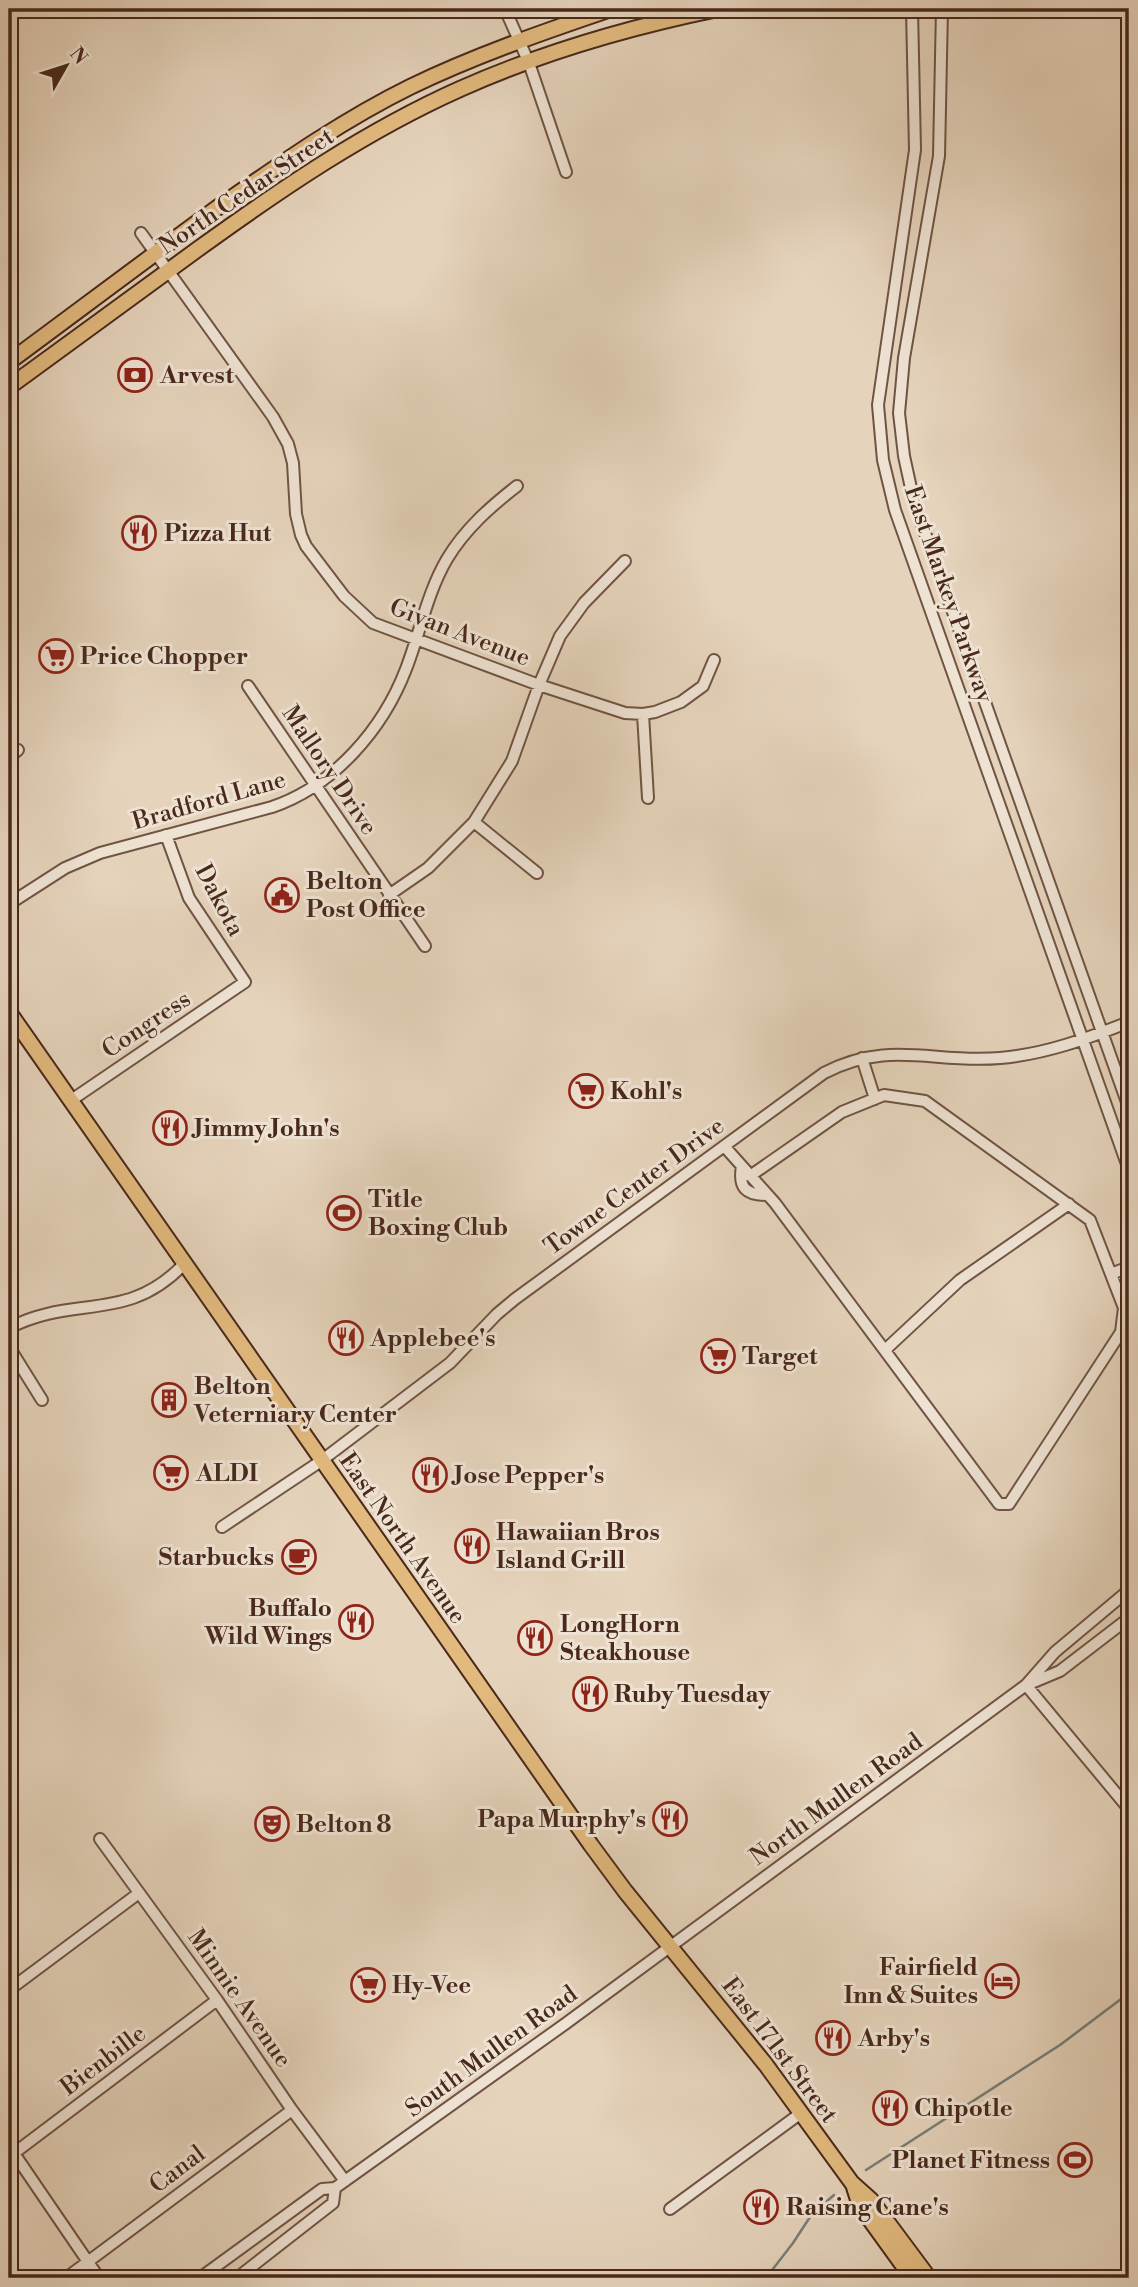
<svg xmlns="http://www.w3.org/2000/svg" width="1138" height="2287" font-family="'Libre Bodoni',serif">
<style>
.lines{fill:none;stroke-linecap:round;stroke-linejoin:round}
.stream{stroke:#787e79;stroke-width:2.5}
.minor-casing{stroke:#705443;stroke-width:14}
.major-casing{stroke:#49291b;stroke-width:18}
.minor{stroke:#eee2d3;stroke-width:10}
.major{stroke:#e2ba7e;stroke-width:14}
.labels{text-anchor:middle;stroke-width:6;stroke-linejoin:round;paint-order:stroke}
.street-label{font-size:24px;fill:#49291b;stroke:#eee2d3}
.poi-label{font-size:24px;font-weight:bold;fill:#49291b;stroke:#eee2d3;text-anchor:start}
</style>
<rect width="100%" height="100%" fill="#e5d3bb"/>
<filter id="stains"><feTurbulence type="fractalNoise" baseFrequency=".00286" numOctaves="4"/><feColorMatrix values="0 0 0 0 .2 0 0 0 0 .09 0 0 0 0 .02 0 0 0 .5 -.17"/></filter>
<radialGradient id="worn" r=".72"><stop offset=".6" stop-color="#630" stop-opacity="0"/><stop offset="1" stop-color="#630" stop-opacity=".3"/></radialGradient>
<g class="lines">
<path class="stream" d="M866 2170 1060 2045 1129 1993
M554 2271 563 2278
M766 2278 793 2243 812 2214 834 2195"/>
<g class="minor-casing">
<path id="minor" d="M505 9 529 63 566 172
M912 9 915 150 878 405 883 460 895 510 1129 1170
M942 9 939 156 904 358 899 413 904 456 914 502 1129 1108
M141 233 273 417 288 444 293 463 296 514 301 535 306 546 344 596 373 623 539 685 625 713 643 714 655 712 681 702 703 686 714 660
M248 686 425 946
M643 714 648 798
M9 757 18 750
M474 822 537 873
M389 895 428 868 474 822 512 761 539 685 560 636 584 603 625 561
M9 904 65 868 100 853 272 807C334 786 383 729 406 669 420 633 427 593 447 559 465 529 490 507 517 486
M862 1058 875 1099
M70 1101 245 982 189 898 166 835
M724 1146 775 1203 999 1504H1009L1121 1332 1124 1308 1090 1220 925 1101 884 1095 842 1112 750 1176
M742 1166C738 1188 746 1195 767 1195
M1111 1274 1129 1267
M9 1328C74 1294 127 1324 184 1264
M9 1347 42 1400
M885 1350 960 1280 1069 1204
M222 1527 321 1461 450 1363 497 1314 515 1299 824 1073C889 1039 934 1064 1000 1058 1046 1054 1086 1039 1129 1022
M1029 1684 1060 1671 1129 1618
M1026 1685 1129 1809
M100 1839 217 2000 292 2110 345 2181
M9 1990 139 1893
M9 2146 99 2278
M13 2154 217 2000
M670 2209 801 2113
M66 2278 292 2110
M200 2278 322 2189 335 2188 565 2024 1026 1685 1055 1652 1129 1590
M237 2278 333 2203 335 2188"/>
</g>
<g class="major-casing">
<path id="major" d="M9 362C78 311 147 259 217 208 279 165 341 121 410 87 474 56 543 32 611 9
M9 387C72 341 135 295 198 249 281 189 366 131 460 89 543 52 630 27 718 9
M9 1012 591 1845 625 1891 766 2065 852 2183 871 2200 929 2278
M853 2184 860 2206 912 2278"/>
</g>
<use href="#minor" class="minor"/>
<use href="#major" class="major"/>
</g>
<defs>
<g id="bank-ring" transform="scale(1.75)"><circle r="9.5" fill="#eee2d3" stroke="#8f2418" stroke-width="1.5"/><path d="M-6-4H6V4H-6ZM0-2.3a2.3 2.3 0 1 0 0 4.6a2.3 2.3 0 1 0 0-4.6Z" fill="#8f2418"/></g>
<g id="restaurant-ring" transform="scale(1.75)"><circle r="9.5" fill="#eee2d3" stroke="#8f2418" stroke-width="1.5"/><path d="M-5-6h1v4h1v-4h1v4h1v-4h1v5L-1.5 .5V6h-2V.5L-5-1ZM5-6V6H3V1.5H1.5Q1.5-4 5-6Z" fill="#8f2418"/></g>
<g id="supermarket-ring" transform="scale(1.75)"><circle r="9.5" fill="#eee2d3" stroke="#8f2418" stroke-width="1.5"/><path d="M-6-5.5h2.5l.6 2H6L4.5 2H-2.5L-4.4-4H-6ZM-1.5 3.2a1.3 1.3 0 1 0 .1 0ZM3 3.2a1.3 1.3 0 1 0 .1 0Z" fill="#8f2418"/></g>
<g id="civic-ring" transform="scale(1.75)"><circle r="9.5" fill="#eee2d3" stroke="#8f2418" stroke-width="1.5"/><path d="M-.6-6.5H3V-4.5H.6V-3L4-1V1h2V6H-6V1h2V-1L-.6-3ZM-1.2 2.5V6h2.4V2.5Z" fill="#8f2418"/></g>
<g id="stadium-ring" transform="scale(1.75)"><circle r="9.5" fill="#eee2d3" stroke="#8f2418" stroke-width="1.5"/><path d="M0-5a6.5 5 0 1 0 0 10a6.5 5 0 1 0 0-10ZM-3.5-1.8h7v3.6h-7Z" fill="#8f2418"/></g>
<g id="building-ring" transform="scale(1.75)"><circle r="9.5" fill="#eee2d3" stroke="#8f2418" stroke-width="1.5"/><path d="M-4-6H4V6H1V3H-1V6H-4ZM-2.5-4.3h1.7v1.8h-1.7ZM.8-4.3h1.7v1.8H.8ZM-2.5-1h1.7V.8h-1.7ZM.8-1h1.7V.8H.8Z" fill="#8f2418"/></g>
<g id="cafe-ring" transform="scale(1.75)"><circle r="9.5" fill="#eee2d3" stroke="#8f2418" stroke-width="1.5"/><path d="M-5.5-4.5H6V0H3Q3 3.5 0 3.5H-2.5Q-5.5 3.5-5.5 0ZM3-3.2v2h1.7v-2ZM-6 4.5H4V6H-6Z" fill="#8f2418"/></g>
<g id="theatre-ring" transform="scale(1.75)"><circle r="9.5" fill="#eee2d3" stroke="#8f2418" stroke-width="1.5"/><path d="M-5-5.5Q0-4 5-5.5V0Q5 5 0 6Q-5 5-5 0ZM-3.3-2.5H-1v1.5H-3.3ZM1-2.5H3.3v1.5H1ZM-2.8 1Q0 5.5 2.8 1Z" fill="#8f2418"/></g>
<g id="hotel-ring" transform="scale(1.75)"><circle r="9.5" fill="#eee2d3" stroke="#8f2418" stroke-width="1.5"/><path d="M-6-4.5h1.5V1H6V5H4.5V3h-9V5H-6ZM-4 0a1.8 1.8 0 1 1 3.6 0ZM.5 0V-2.5h3Q6-2.5 6 0Z" fill="#8f2418"/></g>
</defs>
<g fill-rule="evenodd">
<use href="#bank-ring" x="135" y="375"/>
<use href="#restaurant-ring" x="139" y="533"/>
<use href="#supermarket-ring" x="56" y="656"/>
<use href="#civic-ring" x="282" y="895"/>
<use href="#supermarket-ring" x="586" y="1091"/>
<use href="#restaurant-ring" x="170" y="1128"/>
<use href="#stadium-ring" x="344" y="1213"/>
<use href="#restaurant-ring" x="346" y="1338"/>
<use href="#supermarket-ring" x="718" y="1356"/>
<use href="#building-ring" x="169" y="1400"/>
<use href="#supermarket-ring" x="171" y="1473"/>
<use href="#restaurant-ring" x="430" y="1475"/>
<use href="#restaurant-ring" x="472" y="1546"/>
<use href="#cafe-ring" x="299" y="1557"/>
<use href="#restaurant-ring" x="356" y="1622"/>
<use href="#restaurant-ring" x="535" y="1638"/>
<use href="#restaurant-ring" x="590" y="1694"/>
<use href="#restaurant-ring" x="670" y="1819"/>
<use href="#theatre-ring" x="272" y="1824"/>
<use href="#hotel-ring" x="1002" y="1981"/>
<use href="#supermarket-ring" x="368" y="1985"/>
<use href="#restaurant-ring" x="833" y="2038"/>
<use href="#restaurant-ring" x="890" y="2108"/>
<use href="#stadium-ring" x="1075" y="2160"/>
<use href="#restaurant-ring" x="761" y="2207"/>
</g>
<g class="labels">
<g class="street-label">
<text transform="translate(246 191) rotate(-34)" y="8">North Cedar Street</text>
<text transform="translate(949 594) rotate(71)" y="8">East Markey Parkway</text>
<text transform="translate(460 632) rotate(21)" y="8">Givan Avenue</text>
<text transform="translate(330 770) rotate(56)" y="8">Mallory Drive</text>
<text transform="translate(209 800) rotate(-16)" y="8">Bradford Lane</text>
<text transform="translate(220 900) rotate(62)" y="8">Dakota</text>
<text transform="translate(146 1024) rotate(-34)" y="8">Congress</text>
<text transform="translate(634 1186) rotate(-36)" y="8">Towne Center Drive</text>
<text transform="translate(403 1538) rotate(55)" y="8">East North Avenue</text>
<text transform="translate(836 1799) rotate(-36)" y="8">North Mullen Road</text>
<text transform="translate(240 1998) rotate(55)" y="8">Minnie Avenue</text>
<text transform="translate(780 2050) rotate(53)" y="8">East 171st Street</text>
<text transform="translate(491 2051) rotate(-36)" y="8">South Mullen Road</text>
<text transform="translate(103 2060) rotate(-37)" y="8">Bienbille</text>
<text transform="translate(177 2169) rotate(-37)" y="8">Canal</text>
</g>
<g class="poi-label">
<text x="160" y="383">Arvest</text>
<text x="164" y="541">Pizza Hut</text>
<text x="80" y="664">Price Chopper</text>
<text x="306" y="889">Belton<tspan x="306" dy="28">Post Office</tspan></text>
<text x="610" y="1099">Kohl's</text>
<text x="194" y="1136">Jimmy John's</text>
<text x="368" y="1207">Title<tspan x="368" dy="28">Boxing Club</tspan></text>
<text x="370" y="1346">Applebee's</text>
<text x="742" y="1364">Target</text>
<text x="194" y="1394">Belton<tspan x="194" dy="28">Veterniary Center</tspan></text>
<text x="196" y="1481">ALDI</text>
<text x="454" y="1483">Jose Pepper's</text>
<text x="496" y="1540">Hawaiian Bros<tspan x="496" dy="28">Island Grill</tspan></text>
<text x="274" y="1565" text-anchor="end">Starbucks</text>
<text x="332" y="1616" text-anchor="end">Buffalo<tspan x="332" dy="28">Wild Wings</tspan></text>
<text x="560" y="1632">LongHorn<tspan x="560" dy="28">Steakhouse</tspan></text>
<text x="614" y="1702">Ruby Tuesday</text>
<text x="646" y="1827" text-anchor="end">Papa Murphy's</text>
<text x="296" y="1832">Belton 8</text>
<text x="978" y="1975" text-anchor="end">Fairfield<tspan x="978" dy="28">Inn &amp; Suites</tspan></text>
<text x="392" y="1993">Hy-Vee</text>
<text x="858" y="2046">Arby's</text>
<text x="914" y="2116">Chipotle</text>
<text x="1050" y="2168" text-anchor="end">Planet Fitness</text>
<text x="786" y="2215">Raising Cane's</text>
</g>
</g>
<rect width="1138" height="2287" fill="none" stroke="#e5d3bb" stroke-width="35"/>
<rect x="10" y="10" width="1117" height="2266" fill="none" stroke="#49291b" stroke-width="3.5"/>
<rect x="18" y="18" width="1103" height="2252" fill="none" stroke="#49291b" stroke-width="2"/>
<g transform="translate(66 66) rotate(51)" stroke="#eee2d3" stroke-width="5" paint-order="stroke">
<path d="M0-5L12 26L0 18L-12 26Z" fill="#49291b"/>
<text y="-10" font-size="19" font-weight="bold" text-anchor="middle" fill="#49291b">N</text>
</g>
<rect width="100%" height="100%" filter="url(#stains)"/>
<rect width="100%" height="100%" fill="url(#worn)"/>
</svg>
